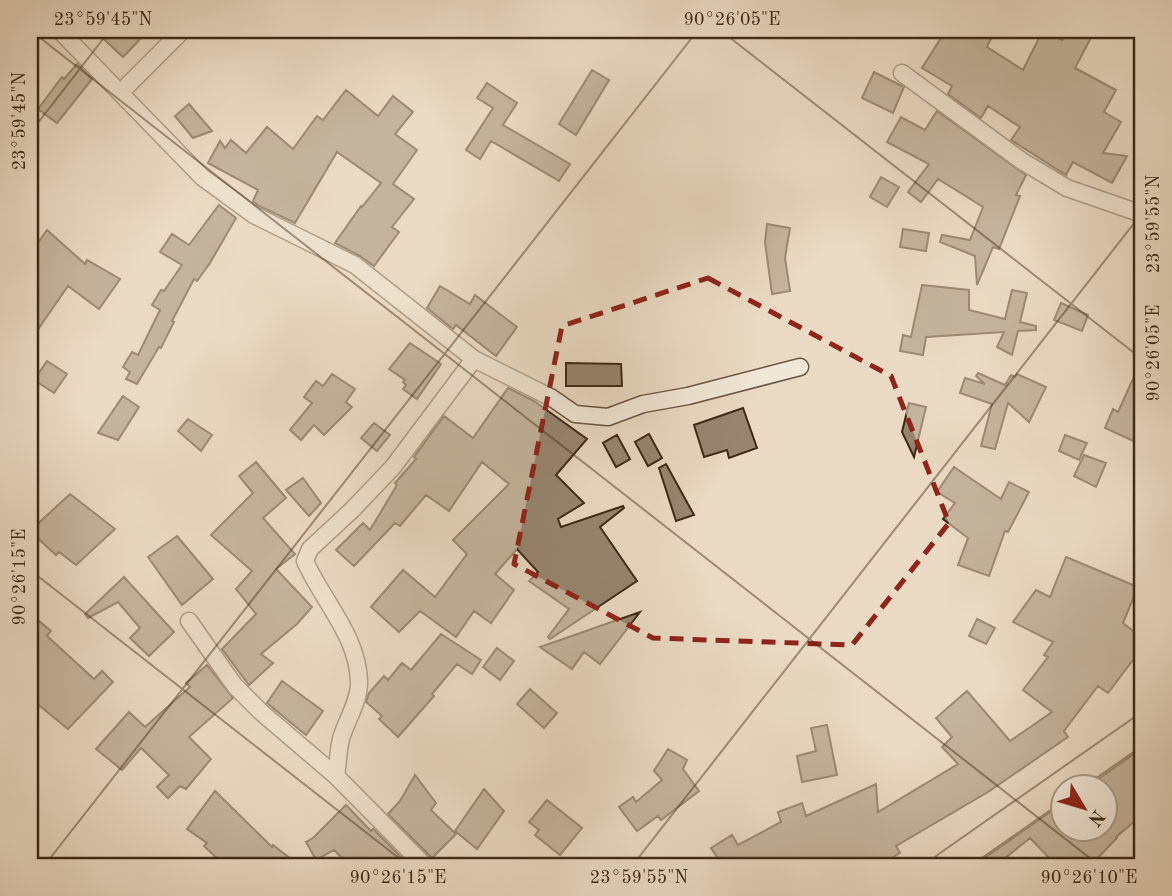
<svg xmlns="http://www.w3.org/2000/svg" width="1172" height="896" font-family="'Old Standard TT',serif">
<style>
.building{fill:#978570;stroke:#3e2916;stroke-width:2}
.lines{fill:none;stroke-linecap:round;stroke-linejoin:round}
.street-casing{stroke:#695541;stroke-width:19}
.primary-casing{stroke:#3e2916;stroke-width:30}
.street{stroke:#f1e7d8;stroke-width:16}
.primary{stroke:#eadac3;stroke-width:26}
.marked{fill:none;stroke:#8f2418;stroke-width:5;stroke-dasharray:14 9;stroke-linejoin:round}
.ticks{fill:none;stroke:#3e2916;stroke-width:2;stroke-opacity:0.45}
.neatline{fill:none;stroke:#3e2916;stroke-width:2.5}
.ticks-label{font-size:18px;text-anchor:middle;fill:#3e2916}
</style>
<rect width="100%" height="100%" fill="#eadac3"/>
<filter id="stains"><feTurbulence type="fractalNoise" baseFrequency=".00286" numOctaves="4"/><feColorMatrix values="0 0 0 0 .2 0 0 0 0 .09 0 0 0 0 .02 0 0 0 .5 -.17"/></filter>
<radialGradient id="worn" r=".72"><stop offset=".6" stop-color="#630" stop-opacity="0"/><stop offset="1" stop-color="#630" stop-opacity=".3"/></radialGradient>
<path class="building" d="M94 30H149L123 57Z
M946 30H995L987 47 1023 70 1042 32 1062 40 1068 30H1095L1075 68 1116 90 1104 112 1121 122 1103 153 1127 156 1112 183 1073 162 1066 175 1011 140 1020 127 988 106 981 118 948 94 952 86 922 68Z
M77 64 92 79 57 123 38 109 62 77 64 79Z
M592 70 609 80 576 135 559 124Z
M874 72 904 87 893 113 862 98Z
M487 83 517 103 503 125 570 164 559 181 491 141 480 159 466 150 493 108 477 98Z
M346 90 378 116 393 96 413 112 395 134 417 150 393 184 414 199 392 227 399 232 374 266 360 256 335 243 361 206 362 207 381 183 337 152 295 223 259 206 253 201 258 190 208 163 220 141 225 148 231 140 246 153 267 127 293 149 317 116 323 120Z
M189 104 212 131 193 138 175 116Z
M937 111 1026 175 1016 195 1020 196 999 249 993 247 977 285 975 256 940 242 942 235 970 240 983 207 938 179 921 202 908 192 929 164 887 142 901 117 925 130Z
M881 177 899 187 887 207 870 197Z
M219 205 236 218 210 263 197 281 194 279 172 321 174 322 161 348 159 347 137 384 126 379 130 372 123 367 132 352 138 355 160 310 152 305 161 290 164 291 182 265 160 252 172 234 189 245Z
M767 224 790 228 785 258 790 291 772 294 765 242Z
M903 229 929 233 926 251 900 247Z
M47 230 85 264 87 260 120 279 99 309 68 286 30 341V254Z
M922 285 969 290V310L1005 319 1012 290 1027 293 1020 322 1036 326V330L1018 331 1012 355 997 347 1004 332 926 337 923 355 900 351 903 335 911 337Z
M440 286 470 304 475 295 517 327 496 356 456 325 453 329 427 308Z
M1061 303 1088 315 1082 331 1054 320Z
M410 343 441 364 417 399 403 389 406 385 403 382 405 380 389 369Z
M1142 359V445L1105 428 1113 409 1118 412Z
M47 361 67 374 54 393 34 380Z
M566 363 621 364 622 386H566Z
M978 373 1005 385 1011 375 1015 377 1017 374 1046 387 1029 422 1008 403 995 449 981 446 992 404 960 393 965 378 985 384 976 376Z
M332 374 355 389 346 402 352 407 324 435 314 425 301 440 290 430 312 403 304 397 316 381 323 386Z
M508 388 534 401 587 439 556 475 584 503 558 519 561 527 623 506 624 508 600 527 637 581 550 639 548 637 569 609 529 581 538 572 517 549 495 574 514 590 491 623 474 611 456 637 420 611 399 632 371 607 403 570 435 597 467 554 453 540 509 484 482 462 449 511 426 495 400 526 395 523 354 566 336 550 363 523 370 530 397 485 395 483 416 459 414 457 444 416 473 438Z
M123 396 139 407 118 440 98 433Z
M909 403 926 407 914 457 902 432Z
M743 408 757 448 729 458 727 450 704 457 694 425Z
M188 419 212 435 201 451 178 431Z
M374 423 390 435 377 451 361 438Z
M649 434 662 458 648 466 635 442Z
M617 435 630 459 616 467 603 443Z
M1065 435 1087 443 1079 460 1059 451Z
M1084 455 1106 463 1096 487 1074 476Z
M256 462 286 498 263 518 295 554 276 569 312 607 297 624 261 654 273 663 249 685 222 649 256 614 236 589 252 571 211 535 253 493 239 476Z
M666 464 694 515 676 521 659 468Z
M954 467 1001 499 1009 482 1029 492 1008 532 1005 531 989 576 958 565 968 538 943 519 955 503 937 492Z
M303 478 321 503 309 516 286 490Z
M70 494 115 529 76 565 59 552 56 555 30 531Z
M177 536 213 579 182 605 148 557Z
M1066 557 1138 587 1123 623 1142 638V648L1108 693 1098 686 1064 731 1068 737 988 792 896 846 900 853 878 866H723L711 848 732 835 738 845 781 822 778 812 802 803 806 816 876 784 878 812 958 764 942 747 952 737 936 718 967 691 1010 741 1052 712 1023 690 1048 657 1044 655 1053 642 1013 622 1036 590 1050 597Z
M124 577 174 632 149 656 130 638 140 628 118 602 88 618 85 614Z
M640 612 600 664 584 652 572 669 540 647Z
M977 619 995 628 986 644 969 636Z
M30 621 35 626 39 621 51 631 47 636 94 679 102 671 113 682 68 729 30 698Z
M441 634 481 660 472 674 457 664 432 694 434 696 398 737 379 719 382 716 366 702 369 693 384 676 388 680 402 663 411 670Z
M497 648 514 661 500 680 483 667Z
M207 665 233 698 189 737 211 759 186 789 180 786 168 798 157 787 169 775 141 748 122 770 96 749 129 712 145 727 190 687 186 683Z
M282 681 323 711 306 735 267 703Z
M530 689 557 713 544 728 517 704Z
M827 725 837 775 802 782 797 756 816 751 811 728Z
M1142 748V815L1116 837 1117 838 1090 866H1057L1030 838 995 866H973L1063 803V830H1105V788H1086Z
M668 749 687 760 683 769 699 791 661 820 658 816 637 831 619 807 633 797 636 802 662 780 654 771Z
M415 775 436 803 431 810 456 834 432 858 388 814 400 801Z
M484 789 504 811 477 849 455 831Z
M215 791 272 847 273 845 300 866H225L204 846 207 843 187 829Z
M547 800 582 828 560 855 535 835 539 830 529 822Z
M346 805 371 831 373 829 410 866H350L334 850 316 860 306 842 313 838Z"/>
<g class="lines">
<g class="street-casing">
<path id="street" d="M59 30 202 177 254 215 355 265 474 359 552 398 575 414 608 417 643 404 688 396 800 367
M902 73 1022 161 1067 188 1142 214
M121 92 183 30
M189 621 235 686 261 712 336 776 425 866
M336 776C338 764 338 751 341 739 346 721 359 702 359 683 359 637 322 600 305 561L310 549 352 510 393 467 474 359"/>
</g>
<g class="primary-casing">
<path id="primary" d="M946 866 1142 729"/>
</g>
<use href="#street" class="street"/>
<use href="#primary" class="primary"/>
</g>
<path d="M0 0H1172V896H0ZM708 278 891 376 949 523 852 645 653 638 514 564 562 326Z" fill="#eadac3" fill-opacity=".55" fill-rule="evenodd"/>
<path class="marked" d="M708 278 891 376 949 523 852 645 653 638 514 564 562 326Z"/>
<path class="ticks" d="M30 30 1100 866M720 30 1142 359M30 133 110 30M30 570 409 866M44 866 698 30M632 866 1142 213"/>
<rect width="1172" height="896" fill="none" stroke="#eadac3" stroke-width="77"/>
<g transform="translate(1084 808) rotate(128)"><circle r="33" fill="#f1e7d8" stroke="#a99b8a" stroke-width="2"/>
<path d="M0-5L12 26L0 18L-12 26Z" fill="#8f2418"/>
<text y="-10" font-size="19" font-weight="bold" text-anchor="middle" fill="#3e2916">N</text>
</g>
<rect x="38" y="38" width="1096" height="820" class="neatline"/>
<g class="ticks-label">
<text x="103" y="25">23°59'45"N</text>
<text x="732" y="25">90°26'05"E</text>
<text transform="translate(19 121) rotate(-90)" y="6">23°59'45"N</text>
<text transform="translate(1153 224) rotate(-90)" y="6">23°59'55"N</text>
<text transform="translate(1153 353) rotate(-90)" y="6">90°26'05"E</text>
<text transform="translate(19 577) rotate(-90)" y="6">90°26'15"E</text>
<text x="398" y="883">90°26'15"E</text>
<text x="639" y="883">23°59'55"N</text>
<text x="1089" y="883">90°26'10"E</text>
</g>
<rect width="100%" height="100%" filter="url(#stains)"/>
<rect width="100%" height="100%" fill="url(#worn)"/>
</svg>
